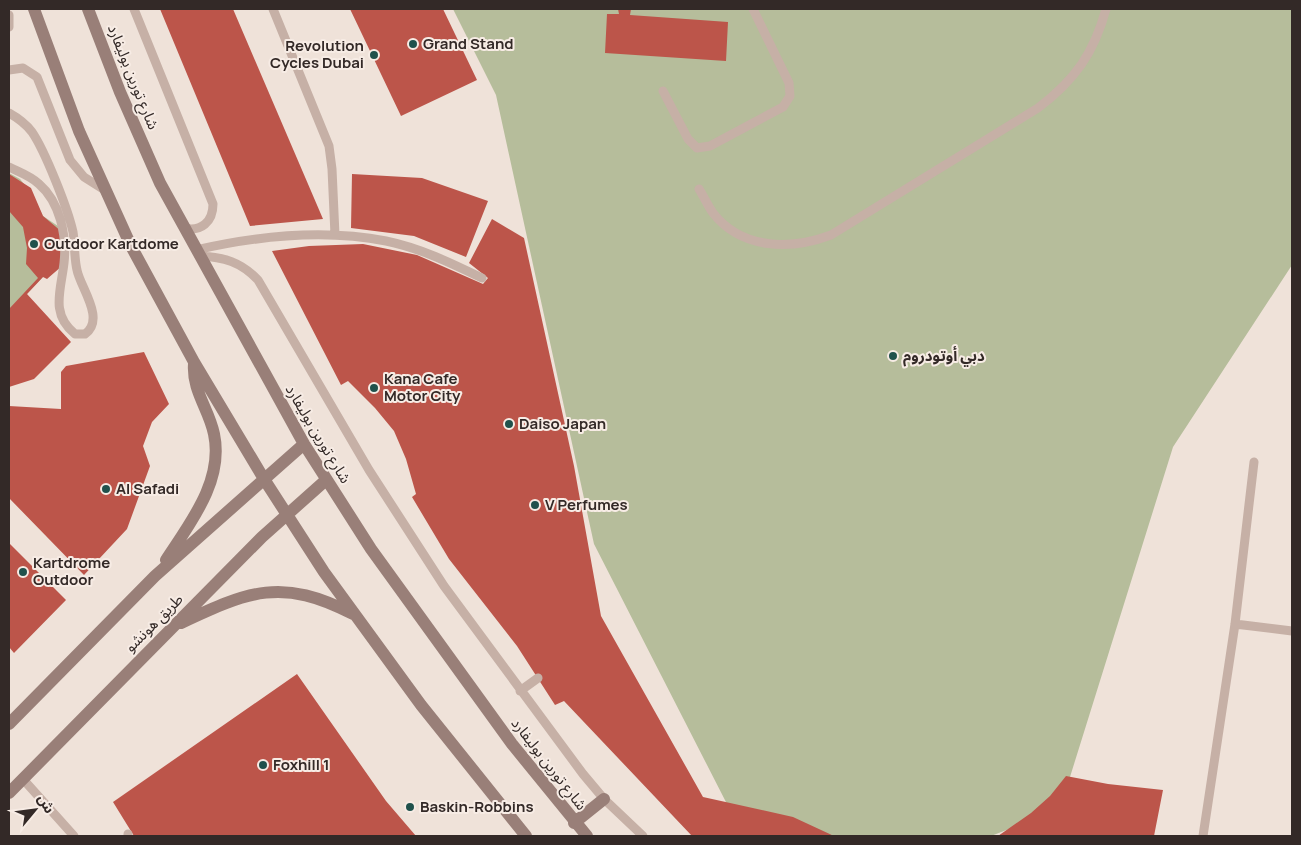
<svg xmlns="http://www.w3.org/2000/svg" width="1301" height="845" font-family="Manrope,'Noto Sans Arabic',sans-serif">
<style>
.green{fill:#b6bd9b}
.building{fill:#bc554a}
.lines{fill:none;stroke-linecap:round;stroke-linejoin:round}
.lane{stroke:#c6b0a6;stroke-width:9}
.secondary{stroke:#997f78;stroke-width:12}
.poi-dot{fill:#20514c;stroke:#f7ece5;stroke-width:2}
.labels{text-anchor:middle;stroke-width:4;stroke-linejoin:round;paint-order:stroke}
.poi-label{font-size:15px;font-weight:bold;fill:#332927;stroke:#f7ece5;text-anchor:start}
.street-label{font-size:15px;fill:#332927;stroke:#f7ece5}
</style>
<rect width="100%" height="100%" fill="#efe2d9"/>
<path class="green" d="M453 9H1292V265L1173 447 1060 809 991 836H811L728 806 594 544 496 95Z
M9 173 20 179 32 194 43 216 61 228 58 261 9 313Z"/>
<path class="building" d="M160 9H233L323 219 250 226Z
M350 9H443L477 80 401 116Z
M618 9H631L630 15 728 22 726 61 605 53 607 14H619Z
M9 174 31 188 43 216 62 232V266L47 279 43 277 27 294 71 342 34 379 9 387V309L38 278 26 264 27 248 23 227 9 211Z
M352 174 422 178 488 201 466 257 414 236 351 228Z
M492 219 524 238 574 466 601 616 703 797 793 817 834 836H692L564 701 555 705 517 646 449 559 412 497 416 494 406 459 394 431 375 408 348 381 341 385 272 251 309 246 363 244 417 255 483 284 488 278 469 263Z
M144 352 169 404 152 422 143 446 150 466 127 529 84 575 9 498V406L61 409V372L66 366Z
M9 543 66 600 14 653 9 647Z
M297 674 386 801 416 836H134L113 802Z
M1066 776 1108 784 1163 790 1154 836H998L1031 813 1050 796Z"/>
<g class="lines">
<path class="lane" d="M134 9 213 204C213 222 201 232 184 228
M273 9 329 146 332 169 335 235
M9 15V27
M9 70 23 68 37 77 70 160 84 177 103 189
M663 91 688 139 697 148 710 146 783 107 790 96 789 83 753 9
M9 113C18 118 26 124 32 132 45 151 68 209 73 232 75 244 74 257 77 270 80 287 106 319 85 334H75C50 314 61 290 64 263 67 236 60 202 39 184 31 176 19 172 9 167
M699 189C704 197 708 206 713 213 742 250 791 250 831 235L1038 108C1075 80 1094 53 1106 9
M196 250C257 236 324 229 386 241 420 248 451 263 482 278
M199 256C224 257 241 262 258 280L369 470 444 586 583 774 604 799 643 836
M1235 624 1292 631
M520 691 538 678
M22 778 74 836
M128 836V834
M1203 836 1235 624 1254 462"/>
<path class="secondary" d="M34 9 79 131 131 246 194 362 264 479 324 572 421 705 526 836
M88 9 120 92 160 183 304 444 371 549 512 744 587 836
M166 560C190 523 224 481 214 434 209 409 192 391 194 364
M181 623C249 591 282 577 353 614
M9 724 155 576 304 444
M9 793 262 537 326 480
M574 823 604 799"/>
</g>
<g class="poi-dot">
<circle cx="413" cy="44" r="5"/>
<circle cx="374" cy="55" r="5"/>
<circle cx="34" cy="244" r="5"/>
<circle cx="893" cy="356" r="5"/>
<circle cx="374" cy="388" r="5"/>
<circle cx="509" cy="424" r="5"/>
<circle cx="106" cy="489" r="5"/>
<circle cx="535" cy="505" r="5"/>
<circle cx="23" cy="572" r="5"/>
<circle cx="263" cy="765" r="5"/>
<circle cx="410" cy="807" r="5"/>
</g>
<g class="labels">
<g class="poi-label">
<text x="423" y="49">Grand Stand</text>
<text x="364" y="51" text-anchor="end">Revolution<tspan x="364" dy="17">Cycles Dubai</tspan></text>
<text x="44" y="249">Outdoor Kartdome</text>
<text x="903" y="361">دبي أوتودروم</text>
<text x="384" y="384">Kana Cafe<tspan x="384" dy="17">Motor City</tspan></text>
<text x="519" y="429">Daiso Japan</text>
<text x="116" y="494">Al Safadi</text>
<text x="545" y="510">V Perfumes</text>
<text x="33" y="568">Kartdrome<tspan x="33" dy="17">Outdoor</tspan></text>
<text x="273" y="770">Foxhill 1</text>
<text x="420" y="812">Baskin-Robbins</text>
</g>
<g class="street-label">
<text transform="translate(133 77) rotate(68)" y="5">شارع تورين بوليفارد</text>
<text transform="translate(318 434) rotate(59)" y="5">شارع تورين بوليفارد</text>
<text transform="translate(154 623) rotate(-45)" y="5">طريق هونشو</text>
<text transform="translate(549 764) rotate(52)" y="5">شارع تورين بوليفارد</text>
</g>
</g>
<rect width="1301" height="845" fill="none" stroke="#332927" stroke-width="20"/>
<g transform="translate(35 810) rotate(61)" stroke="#f7ece5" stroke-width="4" paint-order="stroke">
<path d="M0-4L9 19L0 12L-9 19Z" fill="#332927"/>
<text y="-8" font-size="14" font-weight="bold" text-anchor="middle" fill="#332927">ش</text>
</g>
</svg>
